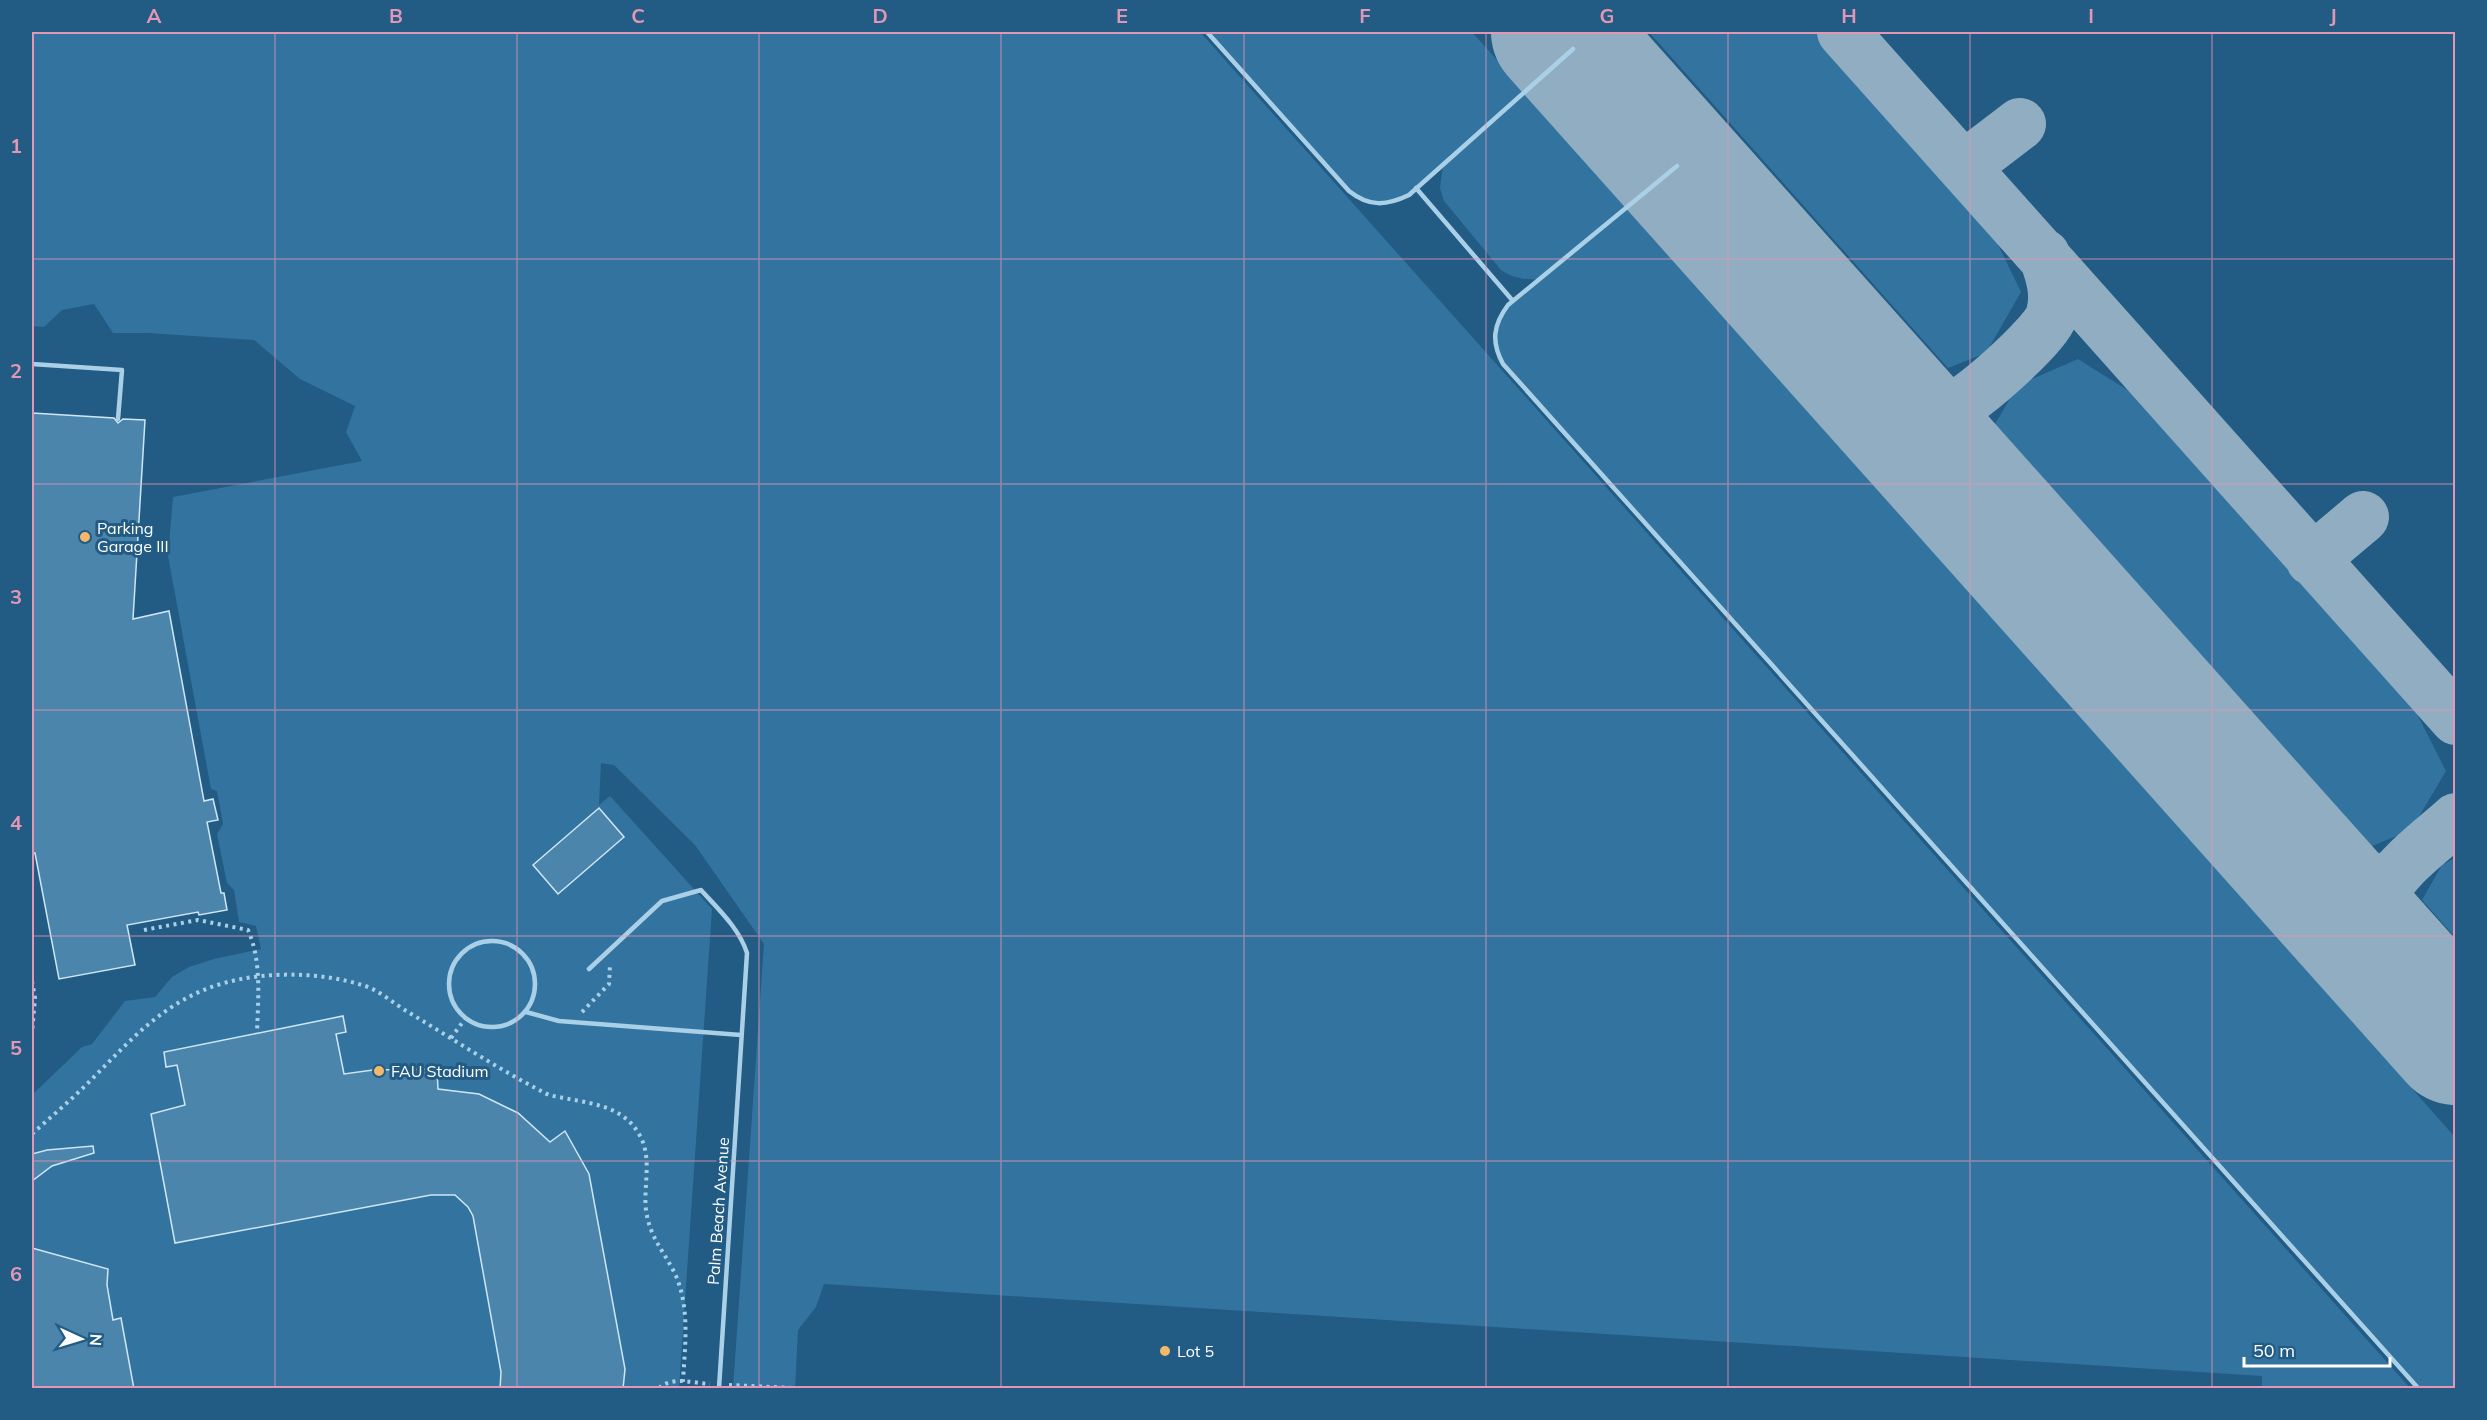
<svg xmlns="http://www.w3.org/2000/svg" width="2487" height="1420" font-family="Mulish,sans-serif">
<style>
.green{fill:#32749f}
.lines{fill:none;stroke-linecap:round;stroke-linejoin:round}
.taxiway{stroke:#90adc1;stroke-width:52}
.runway{stroke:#90adc1;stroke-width:132}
.building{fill:#4b85ac;stroke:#cee6f6;stroke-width:1.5}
.path{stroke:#aad0e8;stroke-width:4;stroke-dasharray:3 4.5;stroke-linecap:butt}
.service{stroke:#aad0e8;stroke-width:4.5}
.grid{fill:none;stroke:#e497b5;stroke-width:1.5;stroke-opacity:0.55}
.poi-dot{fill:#f4b86c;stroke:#225b83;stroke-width:2}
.labels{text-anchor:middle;stroke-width:6;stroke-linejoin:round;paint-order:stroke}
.poi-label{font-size:16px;fill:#fff;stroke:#225b83;text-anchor:start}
.street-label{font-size:16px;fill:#fff;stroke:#225b83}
.neatline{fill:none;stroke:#e497b5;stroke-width:2}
.grid-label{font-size:20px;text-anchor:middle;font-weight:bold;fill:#e497b5}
</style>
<rect width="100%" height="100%" fill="#225b83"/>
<path class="green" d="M32 32H1200L2410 1388H2262V1376L824 1284 816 1307 798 1330 795 1388H733L764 944 695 845 614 765 601 763 599 805 610 796 712 909 679 1388H32V1095L82 1047 92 1044 125 1001 155 997 172 977 189 967 214 959 261 949 256 926 239 922 234 890 227 883 217 834 223 824 217 791 211 789 168 556 173 497 362 461 346 432 355 406 300 379 254 340 148 333H113L94 304 62 310 44 327 32 326Z
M1207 32H1472L2455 1137V1388H2418L1503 364C1481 326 1511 302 1538 279 1523 280 1513 278 1501 270L1444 201 1440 188 1443 165C1420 185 1391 215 1359 199Z
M1649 32H1819L1990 228 2021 292 1986 353 1948 368Z
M2078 359 2137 396 2244 508 2342 619 2415 710 2446 771 2411 830 2372 846 1995 424 2018 385Z
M2455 858V937L2422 900 2442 865Z"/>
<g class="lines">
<path class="taxiway" d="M1843 32 2456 719
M1965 166 2020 124
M1885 399C1905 409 1924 415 1946 411 1966 407 2044 336 2051 317 2058 296 2052 275 2044 255
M1956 480C1943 451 1948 427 1966 401
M2312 560 2363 517
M2314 880C2343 895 2368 892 2395 874
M2384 958C2351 895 2415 856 2456 819"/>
<path class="runway" d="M1557 32 2456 1039"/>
</g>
<path class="building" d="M32 413 114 418 118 423 123 419 145 420 133 619 169 611 204 801 213 799 218 820 207 822 221 893H224L227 910 199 915 198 912 127 925 135 965 59 979 35 853H32Z
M599 808 624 837 558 894 533 865Z
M343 1016 346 1032 336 1034 344 1074 373 1070 437 1069 438 1089 479 1094 518 1113 550 1142 565 1131 589 1174 625 1369 623 1389H500L501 1372 473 1216 468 1207 455 1195H431L175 1243 151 1114 185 1105 177 1065 166 1067 164 1052Z
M93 1146 94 1153 52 1166 32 1181V1154L47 1150Z
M32 1248 108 1269 107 1285 113 1320 121 1318 134 1389H32Z"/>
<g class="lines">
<path class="path" d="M144 930 198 920 248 930C262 961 258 1000 257 1033
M32 981 35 998 32 1033
M582 1012 609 984 610 965
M451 1038 465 1019
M32 1134C51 1117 71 1100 89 1082 130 1041 164 1000 224 983 267 971 320 972 362 985 378 989 394 1004 408 1012 453 1039 498 1069 545 1093 552 1097 561 1097 569 1099 596 1104 624 1108 639 1134 653 1157 643 1186 646 1210 650 1239 665 1252 676 1276 690 1309 685 1346 683 1381L685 1388
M729 1385 793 1388
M659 1388C673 1376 692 1383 710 1384"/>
<path class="service" d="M1207 32 1349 191C1369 207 1386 206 1409 195L1573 49
M1677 166 1508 305C1493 325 1491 342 1503 364L2418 1388
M1416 188 1513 301
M32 364 122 370 118 419
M449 984a43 43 0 1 1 86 0a43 43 0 1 1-86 0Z
M589 969 662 901 701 890C718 909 739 928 747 953L719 1388
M526 1012 559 1021 741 1035"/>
</g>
<path class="grid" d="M275 32V1388M517 32V1388M759 32V1388M1001 32V1388M1244 32V1388M1486 32V1388M1728 32V1388M1970 32V1388M2212 32V1388M32 259H2456M32 484H2456M32 710H2456M32 936H2456M32 1161H2456"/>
<g class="poi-dot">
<circle cx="85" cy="537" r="6"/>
<circle cx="379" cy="1071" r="6"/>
<circle cx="1165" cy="1351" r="6"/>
</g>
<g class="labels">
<g class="poi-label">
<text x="97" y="534">Parking<tspan x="97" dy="18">Garage III</tspan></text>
<text x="391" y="1077">FAU Stadium</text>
<text x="1177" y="1357">Lot 5</text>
</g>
<g class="street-label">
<text transform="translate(718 1211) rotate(-86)" y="6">Palm Beach Avenue</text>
</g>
</g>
<rect width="2487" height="1420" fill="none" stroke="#225b83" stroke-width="66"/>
<g transform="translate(81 1339) rotate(94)" stroke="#225b83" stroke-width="4.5" paint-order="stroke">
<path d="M0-4.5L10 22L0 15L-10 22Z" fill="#ffffff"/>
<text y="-9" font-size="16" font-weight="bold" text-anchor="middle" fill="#ffffff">N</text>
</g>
<path d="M2244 1357v9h146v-9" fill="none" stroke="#ffffff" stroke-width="3"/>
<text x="2253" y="1357" font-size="18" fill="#ffffff" stroke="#225b83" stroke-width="4.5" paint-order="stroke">50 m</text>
<rect x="33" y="33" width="2421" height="1354" class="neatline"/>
<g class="grid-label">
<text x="154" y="23">A</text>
<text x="396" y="23">B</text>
<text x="638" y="23">C</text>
<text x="880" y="23">D</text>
<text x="1122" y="23">E</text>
<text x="1365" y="23">F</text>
<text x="1607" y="23">G</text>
<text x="1849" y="23">H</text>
<text x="2091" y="23">I</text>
<text x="2333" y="23">J</text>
<text x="16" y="153">1</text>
<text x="16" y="378">2</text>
<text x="16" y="604">3</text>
<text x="16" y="830">4</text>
<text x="16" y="1055">5</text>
<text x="16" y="1281">6</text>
</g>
</svg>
